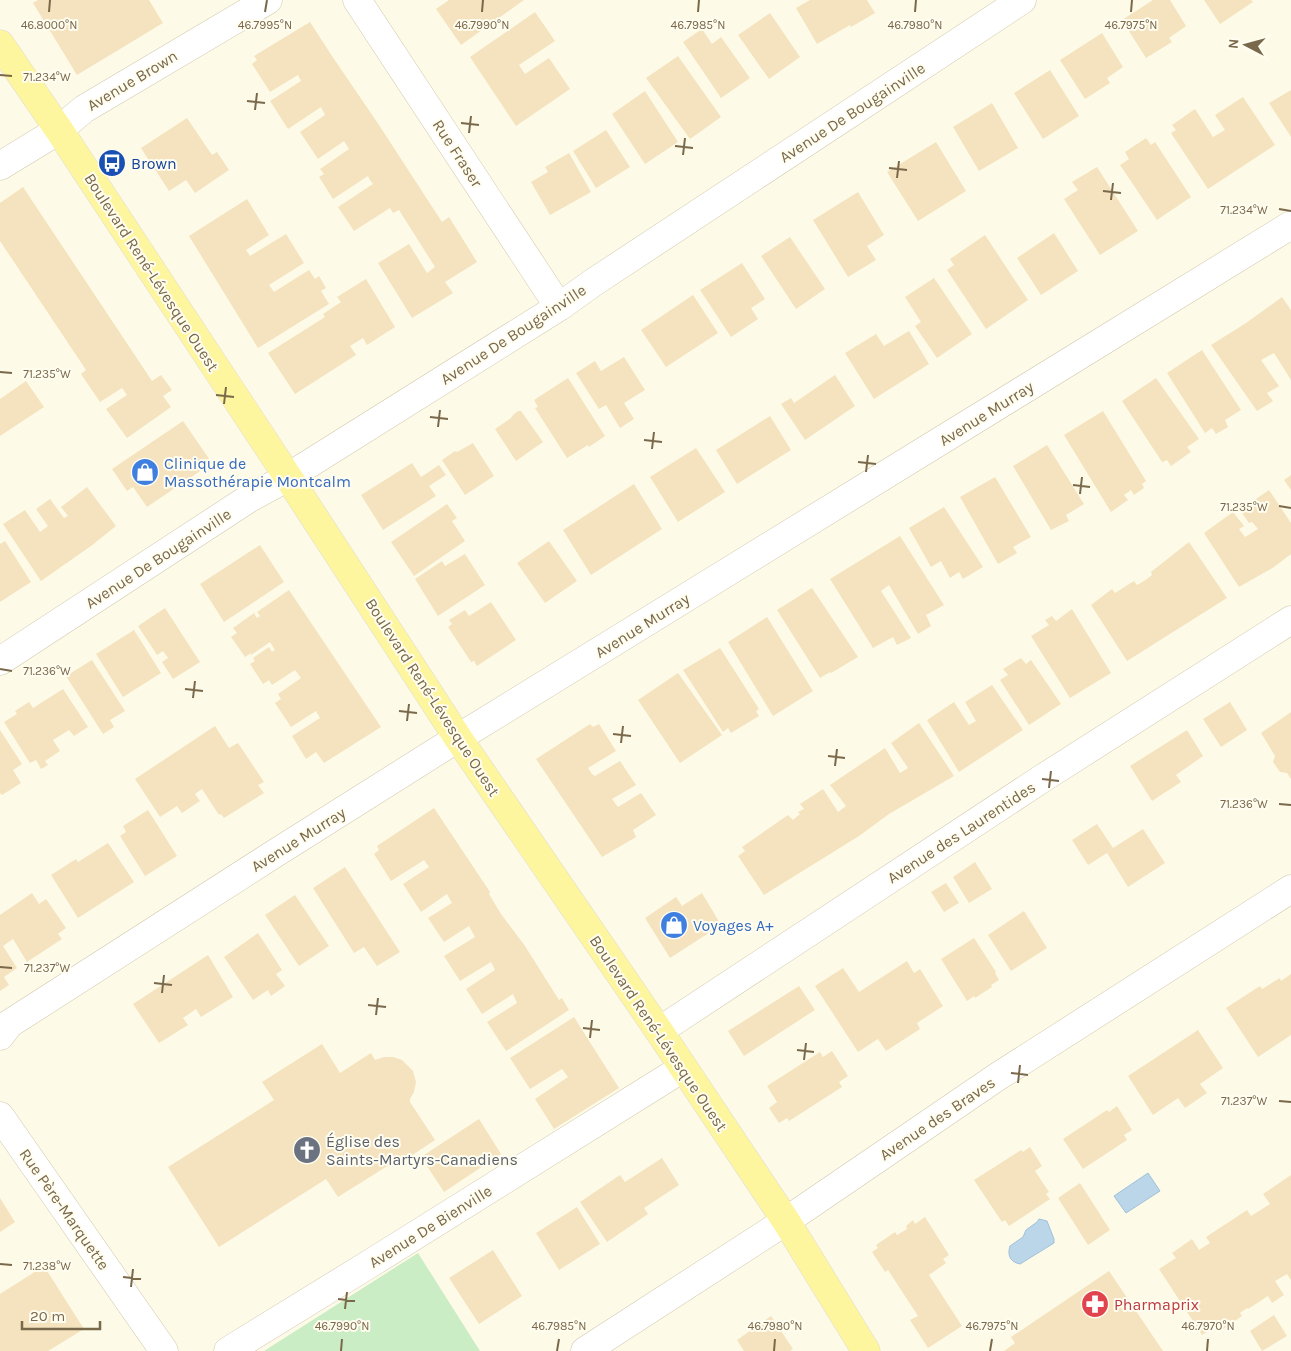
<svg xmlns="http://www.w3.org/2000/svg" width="1291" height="1351" font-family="Karla,sans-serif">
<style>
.green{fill:#caedc5}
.water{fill:#bbd5e9;stroke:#a0c1db}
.building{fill:#f4e3be}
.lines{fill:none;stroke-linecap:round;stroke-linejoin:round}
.minor-casing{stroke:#d1c7ac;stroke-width:29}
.major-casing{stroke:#dfdbd4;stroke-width:29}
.minor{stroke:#fff;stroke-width:28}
.major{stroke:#fef69e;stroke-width:28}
.ticks{fill:none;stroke:#7a684a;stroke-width:2}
.labels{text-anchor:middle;stroke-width:4;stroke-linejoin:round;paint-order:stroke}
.street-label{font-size:16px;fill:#7a684a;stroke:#fffdf0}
.transit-label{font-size:16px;fill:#164399;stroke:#fffdf0;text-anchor:start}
.shop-label{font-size:16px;fill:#366cbe;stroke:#fffdf0;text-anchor:start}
.worship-label{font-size:16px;fill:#5b616d;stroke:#fffdf0;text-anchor:start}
.health-label{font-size:16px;fill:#be3a42;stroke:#fffdf0;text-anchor:start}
.ticks-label{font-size:12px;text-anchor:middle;fill:#7a684a;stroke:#fffdf0;stroke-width:4;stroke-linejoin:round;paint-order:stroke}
</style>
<rect width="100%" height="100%" fill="#fdfbe8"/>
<path class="green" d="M418 1253 480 1351H264Z"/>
<path class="water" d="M1148 1173 1160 1191 1126 1213 1114 1196Z
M1039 1219 1047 1221 1054 1239V1243L1020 1264C1010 1262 1007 1255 1010 1246L1023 1237 1026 1230 1037 1222Z"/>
<path class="building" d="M38 0H149L163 23 77 75 33 3Z
M449 0H524L461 45 436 9Z
M810 0H867L875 13 851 27 850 25 817 44 796 8Z
M1153 0H1170L1186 26 1169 38 1172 42 1146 58 1122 20Z
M1204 0H1251L1253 2 1220 24Z
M535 12 555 41 519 65 525 74 549 58 570 89 516 126 470 57Z
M770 13 800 57 769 79 738 35Z
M310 22 332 56 379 125 442 222 449 217 477 262 445 282 453 293 412 318 378 263 409 244 427 273 435 267 399 210 393 213 390 208 354 231 338 207 373 184 370 180 368 176 333 199 319 177 324 174 320 169 349 149 344 141 318 159 300 132 325 115 321 107 288 129 270 101 301 81 298 75 270 92 252 64 257 60 254 56Z
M702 29 712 44 721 37 750 78 721 98 683 42Z
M1102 33 1123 67 1107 78 1110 83 1085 99 1060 60Z
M678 56 721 117 690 139 646 78Z
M1050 70 1079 116 1043 139 1014 93Z
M1291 90V137L1269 103Z
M645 91 678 142 645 164 612 114Z
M1243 97 1275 145 1208 189 1171 133 1176 130 1172 125 1195 109 1213 137 1225 130 1215 115Z
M992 103 1018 148 979 171 953 127Z
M187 118 212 155 217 152 229 170 195 193 186 180 169 191 141 148Z
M606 130 630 167 596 188 573 151Z
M1146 138 1151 145 1155 142 1191 197 1157 220 1120 165 1129 159 1125 152Z
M936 142 966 191 918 221 887 172Z
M569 153 591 192 550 215 531 182 548 172 545 167Z
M1097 167 1138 231 1100 255 1064 199 1078 190 1072 182Z
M23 187 152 381 161 375 172 390 163 396 171 407 127 438 106 409 127 395 122 388 100 402 81 374 86 370 0 241V203Z
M858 192 884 235 867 246 876 260 848 277 813 220Z
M247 199 269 235 246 250 250 256 286 234 304 263 269 285 274 292 309 270 315 279 319 276 326 288 321 291 329 304 258 348 189 236Z
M1054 233 1078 271 1041 295 1017 258Z
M985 235 1028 300 986 329 947 270 954 265 950 259Z
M790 237 825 289 796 309 761 256Z
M742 263 765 299 751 308 758 319 731 337 700 290Z
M934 278 972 334 937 358 915 326 921 322 905 297Z
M366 279 395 327 367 345 363 338 350 346 356 355 295 394 268 353 325 317 323 314 341 302 337 297Z
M693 295 718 333 666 367 641 330Z
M1282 297 1291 310V380L1274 353 1261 360 1279 386 1267 393 1273 401 1257 411 1211 345 1246 323Z
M909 331 929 364 874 399 845 353 876 334 884 346Z
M1202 350 1241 410 1225 420 1228 427 1216 434 1212 428 1205 433 1167 373Z
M624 357 645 390 624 403 634 419 620 428 606 405 599 409 576 373 595 361 601 371Z
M835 375 855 406 805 440 781 404 791 398 794 403Z
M568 378 605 436 589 447 588 445 567 458 535 408 538 407 534 400Z
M1156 378 1199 439 1187 447 1191 452 1171 466 1167 460 1162 462 1122 401Z
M26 381 44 407 0 436V399Z
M518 411H521L543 442 516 461 495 429 511 418 512 416Z
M1103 411 1146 481 1142 484 1144 488 1134 495 1131 490 1124 495 1128 500 1111 512 1064 435Z
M770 416 791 450 737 484 716 450Z
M183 421 212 463 147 507 133 487 127 491 112 469Z
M473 443 494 476 465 495 442 460 455 451 457 452Z
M1047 445 1084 504 1066 515 1069 521 1051 530 1013 466Z
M696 448 725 492 678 522 650 477Z
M412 463 421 477 439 465 446 475 429 486 436 496 383 530 361 495Z
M1291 475V490L1284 480Z
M995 477 1031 537 1013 547 1017 553 998 564 960 497Z
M634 484 662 529 591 575 563 530Z
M87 487 116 526 91 546 41 581 3 524 25 510 40 532 48 526 36 509 50 499 64 518 68 516 61 507Z
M1269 490 1291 523V554L1274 567 1239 587 1204 533 1233 512 1244 526 1239 529 1245 537 1258 529 1252 522 1249 523 1240 510Z
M447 504 457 518 452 521 465 541 414 576 391 542Z
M944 507 983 567 963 579 959 572 950 578 941 561 931 567 909 528Z
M900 536 944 605 926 615 931 626 918 634 889 585 881 591 911 638 897 645 893 637 873 648 830 579Z
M5 541 31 582 0 602V544Z
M549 541 577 581 545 603 517 563Z
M1189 542 1227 598 1127 661 1091 605 1112 589 1115 593 1134 581 1137 585 1144 581 1152 575 1151 572Z
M260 545 284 582 224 622 200 584Z
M465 554 485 585 438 616 415 579 442 561 445 566Z
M812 588 858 657 831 673 830 672 820 678 777 610Z
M289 590 381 727 324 763 316 752 306 759 292 736 320 718 316 711 291 727 275 703 281 699 278 694 301 678 295 670 272 685 269 680 263 684 250 664 255 661 253 658 269 647 272 652 275 650 270 642 251 655V653L245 657 231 637 237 633 233 628 254 613 257 618 260 616 257 612Z
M491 602 516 640 477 666 474 661 471 662 448 627 452 624 449 620 465 610 469 616Z
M165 608 200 662 173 679 162 662 168 658 163 651 157 655 138 626Z
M1072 609 1111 673 1070 698 1031 636 1049 625 1045 620 1052 616 1056 621Z
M767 617 813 691 773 716 728 642Z
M134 630 161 673 123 697 96 654Z
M720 648 759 709 756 711 759 716 731 733 728 728 723 732 683 670Z
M1021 658 1026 664 1031 660 1061 704 1029 725 1000 680 1008 675 1003 669Z
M92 660 125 711 110 720 114 727 103 734 66 676Z
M678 673 722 735 680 763 638 700Z
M992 685 1023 730 959 772 927 720 954 702 969 725 976 721 965 702Z
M63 689 88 727 74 736 69 730 53 740 60 751 45 761 48 765 41 769 36 760 30 763 4 722 17 714 15 711 29 702 33 708Z
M1230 702 1247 730 1221 747 1203 719Z
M1291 712V779L1287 773 1280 772 1273 762 1275 756 1261 733Z
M919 723 954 776 889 814 859 836 764 895 738 856 745 851 742 847 788 815 793 820 800 814 798 812 804 809 800 804 823 789 838 812 846 806 830 785 885 748 900 773 905 770 908 768 891 743Z
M590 724 593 727 599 724 616 751 588 768 592 774 595 776 620 761 636 785 612 799 618 807 641 793 656 815 633 830 636 837 602 857 536 759Z
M215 726 229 748 238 743 264 782 258 785 264 793 224 818 221 814 219 815 202 789 195 794 200 801 182 813 177 806 160 817 135 779Z
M0 730 22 764 13 770 21 783 2 795 0 793Z
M1187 730 1203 756 1176 775 1181 782 1152 801 1130 766Z
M434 808 490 892 489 894 501 914 525 946 559 1000 562 998 569 1010 506 1051 487 1022 517 1003 513 994 482 1014 466 989 495 970 491 962 460 981 444 956 475 937 469 926 444 942 428 918 452 903 447 894 421 912 403 884 429 867 424 860 391 881 374 854 379 850 377 846Z
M148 810 177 856 145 876 120 836 126 832 123 826Z
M1097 824 1113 848 1143 829 1165 863 1128 887 1107 853 1088 865 1072 840Z
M108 843 134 882 78 918 51 875 76 859 78 862Z
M975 862 992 889 969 903 953 877Z
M345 867 400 952 377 966 364 947 354 953 313 888Z
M946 883 959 903 944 912 931 892Z
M32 893 39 904 46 899 66 928 58 934 62 939 27 962 13 939 3 946 17 968 4 977 9 985 0 991V915Z
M702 893 721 925 670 958 645 918 676 897 682 906Z
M295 895 329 946 299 966 265 915Z
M1024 911 1047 948 1011 971 988 935Z
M258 933 282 970 276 974 285 986 271 996 268 990 253 1000 224 957Z
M974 938 996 972 995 973 999 980 991 985 992 987 975 998 974 996 967 1001 941 959Z
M208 955 233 997 201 1017 196 1009 183 1018 188 1025 159 1043 133 1004Z
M907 961 914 973 920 969 943 1006 917 1023 920 1029 886 1051 878 1039 858 1052 815 986 843 968 859 992Z
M1291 974V1035L1258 1057 1226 1008 1260 986 1262 989 1280 978 1281 981Z
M799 986 815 1010 744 1056 728 1031Z
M574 1017 619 1088 554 1129 535 1099 568 1077 562 1069 530 1089 510 1058Z
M1198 1030 1223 1068 1200 1084 1207 1093 1185 1108 1178 1098 1153 1115 1128 1076Z
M322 1044 340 1073 371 1053 375 1060 384 1057H393L402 1060 413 1071 416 1082 414 1092 410 1099V1102L435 1140 405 1160H397L338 1197 326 1179 219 1247 168 1167 274 1100 262 1082Z
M832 1051 848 1076 839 1082 842 1087 789 1121 787 1118 779 1123 769 1108 777 1102 767 1086 820 1052 823 1057Z
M1117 1106 1132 1130 1124 1135 1127 1140 1083 1169 1063 1139 1107 1110 1109 1112Z
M479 1119 501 1154 444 1192 421 1157Z
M1030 1147 1042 1166 1035 1171 1049 1192 1046 1194 1050 1199 1009 1226 1005 1220 1002 1222 974 1180 1021 1150 1023 1152Z
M662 1158 679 1185 644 1208 648 1214 607 1242 580 1202 620 1175 625 1182Z
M1291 1175V1280L1287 1274 1275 1281 1284 1295 1272 1303 1268 1296 1248 1309 1247 1308 1240 1313 1242 1316 1222 1330 1218 1324 1202 1335 1159 1269 1176 1258 1172 1253 1192 1239 1199 1250 1210 1243 1206 1237 1247 1210 1251 1216 1270 1204 1263 1194Z
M1080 1183 1110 1230 1088 1245 1058 1198Z
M0 1198 15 1222 0 1232Z
M577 1207 600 1244 559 1270 536 1233Z
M925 1217 949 1255 943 1259 946 1263 929 1275 962 1326 928 1348 910 1320 918 1316 888 1270 885 1272 872 1252 878 1248 876 1245 895 1232 897 1235 907 1229 906 1226 913 1220 915 1224Z
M493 1250 522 1296 479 1324 449 1278Z
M44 1266 84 1329 48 1351H0V1294Z
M1109 1271 1163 1351H1004L1015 1343 1011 1337Z
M1274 1315 1287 1336 1262 1351 1250 1331Z
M771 1316 793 1349 790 1351H744L737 1340Z"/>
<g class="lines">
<g class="minor-casing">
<path id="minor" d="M357 0 559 307
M0 166 59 130 84 109 268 0
M0 661 248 499 288 477 559 307 594 282 1022 0
M659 1031 1043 778 1291 620
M0 1036 9 1024 274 854 458 738 1291 225
M0 1116 164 1351
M228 1351 371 1263 683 1068
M585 1351 786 1221 997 1077 1291 889"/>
</g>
<g class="major-casing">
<path id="major" d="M0 44 59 130 288 477 458 738 659 1031 786 1221 866 1351"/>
</g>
<use href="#minor" class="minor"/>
<use href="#major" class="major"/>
</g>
<path class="ticks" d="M49 12 50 0M265 12 267 0M482 12 483 0M698 12 699 0M915 12 916 0M1131 12 1132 0M0 75 12 76M247 101 265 103M255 110 257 93M461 123 479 125M469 133 471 116M675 146 693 148M683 155 685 138M889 168 907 170M897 178 899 161M1103 191 1121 193M1111 200 1113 183M1279 209 1291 211M0 372 12 373M216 395 234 397M224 404 226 387M430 417 448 419M438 427 440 410M644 440 662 442M652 449 654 432M858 462 876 464M866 472 868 455M1073 485 1090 487M1080 494 1082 477M1279 506 1291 508M0 669 12 671M185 689 203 691M193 698 195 681M399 711 417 713M407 721 409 704M613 734 631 736M621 743 623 726M828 756 845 758M835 766 837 749M1042 779 1059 781M1049 788 1051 771M1279 804 1291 805M0 967 12 968M154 983 172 985M162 993 164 975M368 1005 386 1007M376 1015 378 998M583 1028 600 1030M590 1038 592 1020M797 1050 814 1052M804 1060 806 1043M1011 1073 1028 1075M1018 1083 1020 1065M1279 1101 1291 1102M0 1264 12 1265M123 1277 141 1279M131 1287 133 1269M338 1299 355 1301M345 1309 347 1292M341 1351 342 1339M557 1351 559 1339M774 1351 775 1339M990 1351 992 1339M1207 1351 1208 1339"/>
<defs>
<g id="bus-disc" transform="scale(1.4375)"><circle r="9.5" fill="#1a4fb4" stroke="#fffdf0"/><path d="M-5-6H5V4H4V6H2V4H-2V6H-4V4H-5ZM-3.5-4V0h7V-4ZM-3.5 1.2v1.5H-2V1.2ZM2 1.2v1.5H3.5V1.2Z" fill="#fff"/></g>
<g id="shop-disc" transform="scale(1.4375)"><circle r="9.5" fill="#3f7fe0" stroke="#fffdf0"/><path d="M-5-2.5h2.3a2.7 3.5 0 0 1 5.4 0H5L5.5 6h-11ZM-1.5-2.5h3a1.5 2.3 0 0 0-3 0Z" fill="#fff"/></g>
<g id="church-disc" transform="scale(1.4375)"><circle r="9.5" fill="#6b7280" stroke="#fffdf0"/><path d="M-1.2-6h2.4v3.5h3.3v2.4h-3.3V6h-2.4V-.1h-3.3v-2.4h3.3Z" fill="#fff"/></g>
<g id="pharmacy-disc" transform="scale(1.4375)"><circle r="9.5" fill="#e0444e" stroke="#fffdf0"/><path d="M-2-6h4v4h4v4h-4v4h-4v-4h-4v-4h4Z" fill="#fff"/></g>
</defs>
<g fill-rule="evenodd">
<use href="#bus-disc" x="112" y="163"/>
<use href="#shop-disc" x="145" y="472"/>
<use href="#shop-disc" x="674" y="925"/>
<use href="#church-disc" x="307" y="1150"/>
<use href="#pharmacy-disc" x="1095" y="1304"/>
</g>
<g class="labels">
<g class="street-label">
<text transform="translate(132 80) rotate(-31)" y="6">Avenue Brown</text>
<text transform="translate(852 112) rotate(-33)" y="6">Avenue De Bougainville</text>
<text transform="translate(458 153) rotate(57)" y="6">Rue Fraser</text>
<text transform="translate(152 272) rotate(57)" y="6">Boulevard René-Lévesque Ouest</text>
<text transform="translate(513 334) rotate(-33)" y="6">Avenue De Bougainville</text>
<text transform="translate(986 413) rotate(-32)" y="6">Avenue Murray</text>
<text transform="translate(158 558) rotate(-33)" y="6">Avenue De Bougainville</text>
<text transform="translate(642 625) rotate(-32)" y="6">Avenue Murray</text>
<text transform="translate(433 697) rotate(57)" y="6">Boulevard René-Lévesque Ouest</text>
<text transform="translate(961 832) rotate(-33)" y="6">Avenue des Laurentides</text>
<text transform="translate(298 839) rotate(-32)" y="6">Avenue Murray</text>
<text transform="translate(659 1033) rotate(56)" y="6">Boulevard René-Lévesque Ouest</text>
<text transform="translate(937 1118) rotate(-34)" y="6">Avenue des Braves</text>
<text transform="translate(65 1209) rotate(55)" y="6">Rue Père-Marquette</text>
<text transform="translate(430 1226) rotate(-32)" y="6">Avenue De Bienville</text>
</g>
<g class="transit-label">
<text x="131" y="169">Brown</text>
</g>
<g class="shop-label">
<text x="164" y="469">Clinique de<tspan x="164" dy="18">Massothérapie Montcalm</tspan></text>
<text x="693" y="931">Voyages A+</text>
</g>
<g class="worship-label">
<text x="326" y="1147">Église des<tspan x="326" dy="18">Saints-Martyrs-Canadiens</tspan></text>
</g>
<g class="health-label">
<text x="1114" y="1310">Pharmaprix</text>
</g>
</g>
<g class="ticks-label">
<text x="49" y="29">46.8000°N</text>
<text x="265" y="29">46.7995°N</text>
<text x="482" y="29">46.7990°N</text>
<text x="698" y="29">46.7985°N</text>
<text x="915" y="29">46.7980°N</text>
<text x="1131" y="29">46.7975°N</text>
<text x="47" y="81">71.234°W</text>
<text x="1244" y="214">71.234°W</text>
<text x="47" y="378">71.235°W</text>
<text x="1244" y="511">71.235°W</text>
<text x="47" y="675">71.236°W</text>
<text x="1244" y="808">71.236°W</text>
<text x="47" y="972">71.237°W</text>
<text x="1244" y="1105">71.237°W</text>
<text x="47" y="1270">71.238°W</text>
<text x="342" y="1330">46.7990°N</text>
<text x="559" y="1330">46.7985°N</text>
<text x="775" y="1330">46.7980°N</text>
<text x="992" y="1330">46.7975°N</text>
<text x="1208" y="1330">46.7970°N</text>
</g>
<g transform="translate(1246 45) rotate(276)" stroke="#fffdf0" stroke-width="4" paint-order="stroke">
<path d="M0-4L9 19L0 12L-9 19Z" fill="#7a684a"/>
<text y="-8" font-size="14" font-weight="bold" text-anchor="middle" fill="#7a684a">N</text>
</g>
<path d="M22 1321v8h78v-8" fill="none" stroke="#7a684a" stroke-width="2.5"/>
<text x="30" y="1321" font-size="15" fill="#7a684a" stroke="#fffdf0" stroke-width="4" paint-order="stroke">20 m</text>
</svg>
